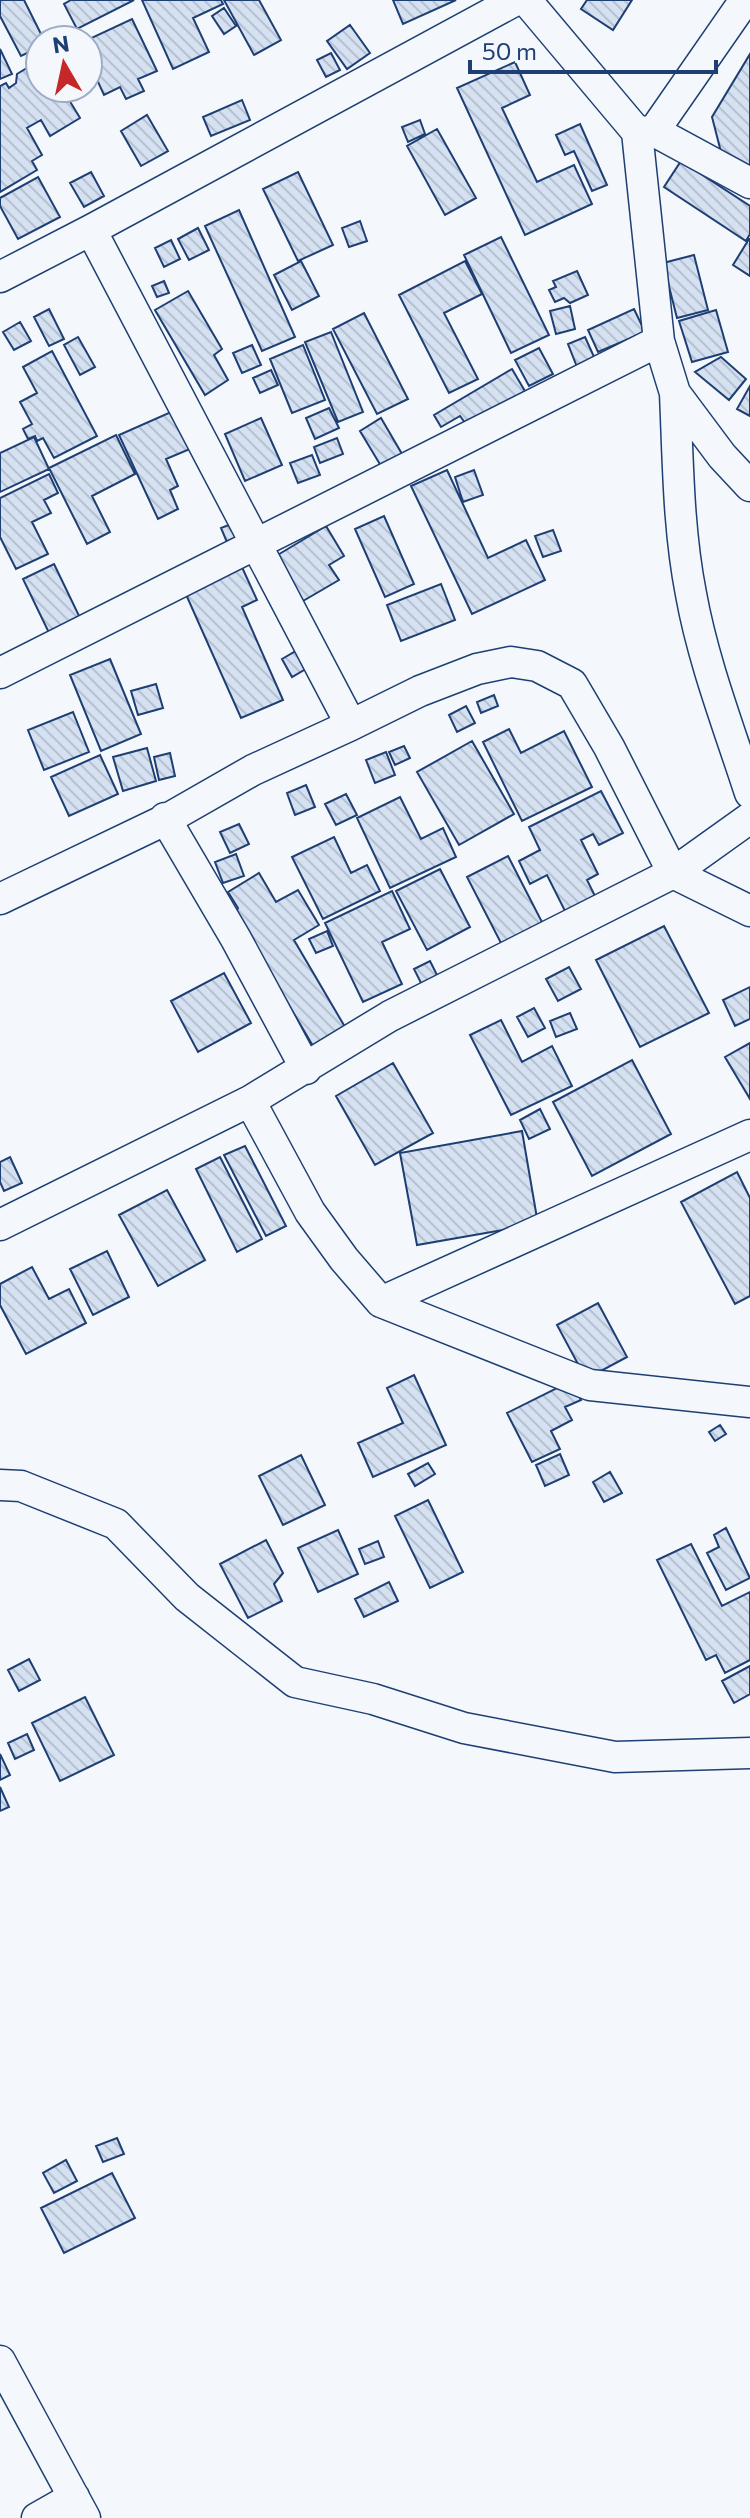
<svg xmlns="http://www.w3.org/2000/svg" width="750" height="2518" font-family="Commissioner,sans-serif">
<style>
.building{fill:url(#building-back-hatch);stroke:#1d3f73;stroke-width:2}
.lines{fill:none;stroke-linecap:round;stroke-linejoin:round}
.minor-casing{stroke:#1d3f73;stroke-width:33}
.minor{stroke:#f4f7fb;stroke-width:30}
</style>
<defs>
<pattern id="building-back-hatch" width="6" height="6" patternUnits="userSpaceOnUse" patternTransform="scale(2)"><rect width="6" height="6" fill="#d5e0f0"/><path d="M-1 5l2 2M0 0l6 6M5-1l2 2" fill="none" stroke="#b6c1d1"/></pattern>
</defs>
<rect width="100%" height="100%" fill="#f4f7fb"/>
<path class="building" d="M0 0H24L44 40H40V47L21 56 0 16Z
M71 0H134L77 29 64 4Z
M142 0H221L223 4 193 18 209 52 173 69Z
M224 0H259L281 40 254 55Z
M393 0H456L403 24Z
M587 0H632L613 30 581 9Z
M224 8 236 26 224 34 212 16Z
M132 19 157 71 138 79 144 91 126 99 120 87 104 95 88 60 87 40Z
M350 25 370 53 347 69 327 41Z
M0 49 12 74 0 79Z
M331 53 340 70 326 77 317 60Z
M750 54V170L721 152 712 117Z
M40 60V88H67L63 90 80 118 50 136 41 120 27 128 42 155 32 161 37 170 0 192V86L6 83 9 88 16 83 17 74Z
M515 62 530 95 502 108 537 182 574 165 592 204 525 235 457 88Z
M242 100 250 120 211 136 203 117Z
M147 115 168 151 141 166 121 131Z
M420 120 425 134 408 142 402 127Z
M580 124 607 185 592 191 574 151 565 155 556 135Z
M437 129 476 198 445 215 407 146Z
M681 161 750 206V234L746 241 664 187Z
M91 172 104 196 84 207 70 183Z
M298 172 333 245 298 261 263 189Z
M38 177 60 217 18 239 0 206V198Z
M239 210 295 337 262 351 205 226Z
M360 221 367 241 349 247 342 228Z
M198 228 209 250 189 260 178 239Z
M501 237 549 335 511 353 464 255Z
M749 239H750V276L733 265Z
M171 240 180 259 164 267 155 248Z
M694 255 708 310 677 318 663 263Z
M301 261 319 296 292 310 274 275Z
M465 261 482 294 444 313 478 379 449 393 399 295Z
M577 271 588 295 570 303 564 298 555 302 549 290 556 287 553 281Z
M164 281 169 293 157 297 152 286Z
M188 291 222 349 214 355 228 380 205 395 155 310Z
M570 306 575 329 556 334 550 311Z
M49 309 64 339 49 346 34 317Z
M634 309 645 332 598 352 588 330Z
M716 310 728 352 692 362 679 321Z
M364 313 408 399 377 414 333 329Z
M20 322 31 341 14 350 3 332Z
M331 332 363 412 338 422 305 342Z
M78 337 95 367 80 375 64 345Z
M585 337 595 359 577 367 568 344Z
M252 345 261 365 242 373 233 353Z
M303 345 325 400 292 413 270 359Z
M539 348 553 374 529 386 515 360Z
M52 351 97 436 54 458 43 438 37 441 35 436 28 439 23 429 32 424 20 402 37 393 23 367Z
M721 357 746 379 729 400 695 372Z
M512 369 526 393 468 427 460 416 441 427 434 415Z
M271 370 278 385 260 393 253 378Z
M750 386V416L737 409Z
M180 408 197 446 166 459 178 486 170 490 178 509 158 519 119 435Z
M329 408 339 428 315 439 306 418Z
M261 418 282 465 245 481 225 434Z
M381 418 402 454 381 466 360 431Z
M116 435 135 474 92 496 110 532 87 544 49 468Z
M34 437 49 469 0 492V453Z
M337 438 343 454 320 463 314 447Z
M312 455 320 475 298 483 290 463Z
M447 470 488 558 526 540 545 580 472 614 411 486Z
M474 470 483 495 463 502 455 477Z
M49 474 58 493 44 500 51 513 32 522 48 554 16 569 0 537V498Z
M384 516 414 584 385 597 355 529Z
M236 522 244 541 229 547 221 528Z
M326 526 344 556 329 565 339 580 303 601 276 556Z
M553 530 561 551 543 557 535 536Z
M54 564 82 622 51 637 23 579Z
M241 565 257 600 242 607 283 700 241 718 184 590Z
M441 584 455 620 401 641 387 605Z
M301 648 311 666 292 677 282 659Z
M110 659 141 734 101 751 70 675Z
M156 684 163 708 138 715 131 691Z
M494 695 498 706 481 713 477 702Z
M466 706 475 723 457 732 449 715Z
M73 712 89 752 44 770 28 730Z
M509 729 521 753 564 731 592 787 522 821 483 742Z
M472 741 514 814 459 845 417 772Z
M404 746 410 758 395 765 389 752Z
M147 748 156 781 123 791 113 757Z
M386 752 395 775 375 783 366 760Z
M170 753 175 776 159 780 154 757Z
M100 755 118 794 69 816 51 777Z
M306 785 315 807 295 815 287 793Z
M601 791 623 833 599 845 593 834 581 840 598 874 587 880 598 902 568 917 547 875 530 884 519 861 540 850 529 827Z
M346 794 357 815 336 825 325 804Z
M400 797 421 839 443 828 456 857 390 888 357 818Z
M239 824 249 844 230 853 220 832Z
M334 837 351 873 367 865 380 891 323 919 292 857Z
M236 854 244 876 223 883 215 862Z
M508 856 544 926 503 947 467 877Z
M440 869 470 927 427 950 396 891Z
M259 873 276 902 298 890 319 925 294 940 345 1027 313 1046 235 914 238 908 228 892Z
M392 891 410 929 382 942 402 984 363 1002 325 923Z
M664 926 709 1013 640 1047 596 960Z
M327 931 333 946 316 953 309 939Z
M430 961 441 983 425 991 414 969Z
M569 967 581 989 558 1001 546 979Z
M224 973 251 1023 198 1052 171 1001Z
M750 987V1019L735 1026 723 1000Z
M534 1008 545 1028 528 1037 517 1017Z
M570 1013 577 1029 556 1037 550 1021Z
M501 1020 522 1062 552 1046 572 1086 511 1115 470 1035Z
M750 1043V1099L725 1057Z
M632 1060 671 1134 592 1176 553 1102Z
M393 1063 433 1133 375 1165 336 1096Z
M540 1109 550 1129 529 1139 520 1120Z
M522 1131 538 1224 417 1245 400 1153Z
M245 1146 286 1226 266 1236 224 1155Z
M10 1157 22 1183 4 1191 0 1182V1162Z
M220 1157 262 1239 237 1252 196 1169Z
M737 1172 750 1198V1296L735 1304 681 1202Z
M167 1190 205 1260 158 1286 119 1215Z
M107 1251 129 1297 93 1315 70 1269Z
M32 1267 49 1299 69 1289 86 1323 26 1354 0 1305V1284Z
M598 1303 627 1357 586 1379 557 1325Z
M414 1375 446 1445 373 1477 358 1443 403 1423 387 1388Z
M571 1381 581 1400 565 1407 572 1420 551 1431 560 1449 532 1462 507 1413Z
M720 1425 726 1434 715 1441 709 1432Z
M560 1454 569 1475 545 1486 536 1465Z
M301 1455 325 1505 283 1525 259 1476Z
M428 1463 435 1474 415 1486 408 1474Z
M610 1472 622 1493 604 1502 593 1482Z
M428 1500 463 1572 430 1588 395 1516Z
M726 1528 750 1578 726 1590 707 1553 719 1547 714 1535Z
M338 1530 358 1574 318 1592 298 1548Z
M266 1540 283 1573 274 1584 282 1601 248 1618 220 1564Z
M378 1541 384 1557 365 1564 359 1549Z
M691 1544 722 1606 750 1592V1660L725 1673 716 1655 706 1660 657 1560Z
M389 1582 398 1601 364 1617 355 1599Z
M29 1659 40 1680 19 1691 8 1670Z
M750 1666V1694L734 1703 722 1681Z
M85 1697 114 1755 60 1781 32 1723Z
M27 1734 34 1750 15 1759 8 1743Z
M0 1754 10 1775 0 1780Z
M0 1787 9 1807 0 1811Z
M117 2138 124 2154 103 2162 96 2146Z
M66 2160 77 2181 54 2193 43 2173Z
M112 2173 135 2218 64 2253 41 2208Z"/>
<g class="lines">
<g class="minor-casing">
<path id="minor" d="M526 0 637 132 659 341 675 393 722 456 750 486
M654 131 750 183
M637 132 654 131 745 0
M0 277 91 230 516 0
M675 393C678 460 678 528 691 594 703 661 729 728 750 793
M0 673 659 341
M351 725 420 691 477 669 511 662 537 666 572 684 609 747 673 873 750 911
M165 818 236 939 306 1069
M0 899 169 818 253 770 351 725 91 230
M250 1101 310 1212 344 1259 381 1302 590 1385 750 1402
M0 1225 250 1101 390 1016 673 873 750 818
M381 1302 750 1135
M0 1485 21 1486 116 1524 187 1597 295 1682 373 1699 464 1728 615 1757 750 1753
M0 2361 85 2518
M37 2518 74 2497"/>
</g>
<use href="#minor" class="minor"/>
</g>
<g transform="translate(64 64) rotate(351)"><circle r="38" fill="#f4f7fb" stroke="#9eadc5" stroke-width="2"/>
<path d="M0-6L14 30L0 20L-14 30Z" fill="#c62828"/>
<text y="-12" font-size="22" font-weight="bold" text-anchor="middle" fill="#1d3f73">N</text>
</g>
<path d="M470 60v12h246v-12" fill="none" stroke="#1d3f73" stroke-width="4"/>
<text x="482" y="60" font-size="24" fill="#1d3f73" stroke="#f4f7fb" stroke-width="6" paint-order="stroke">50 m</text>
</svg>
